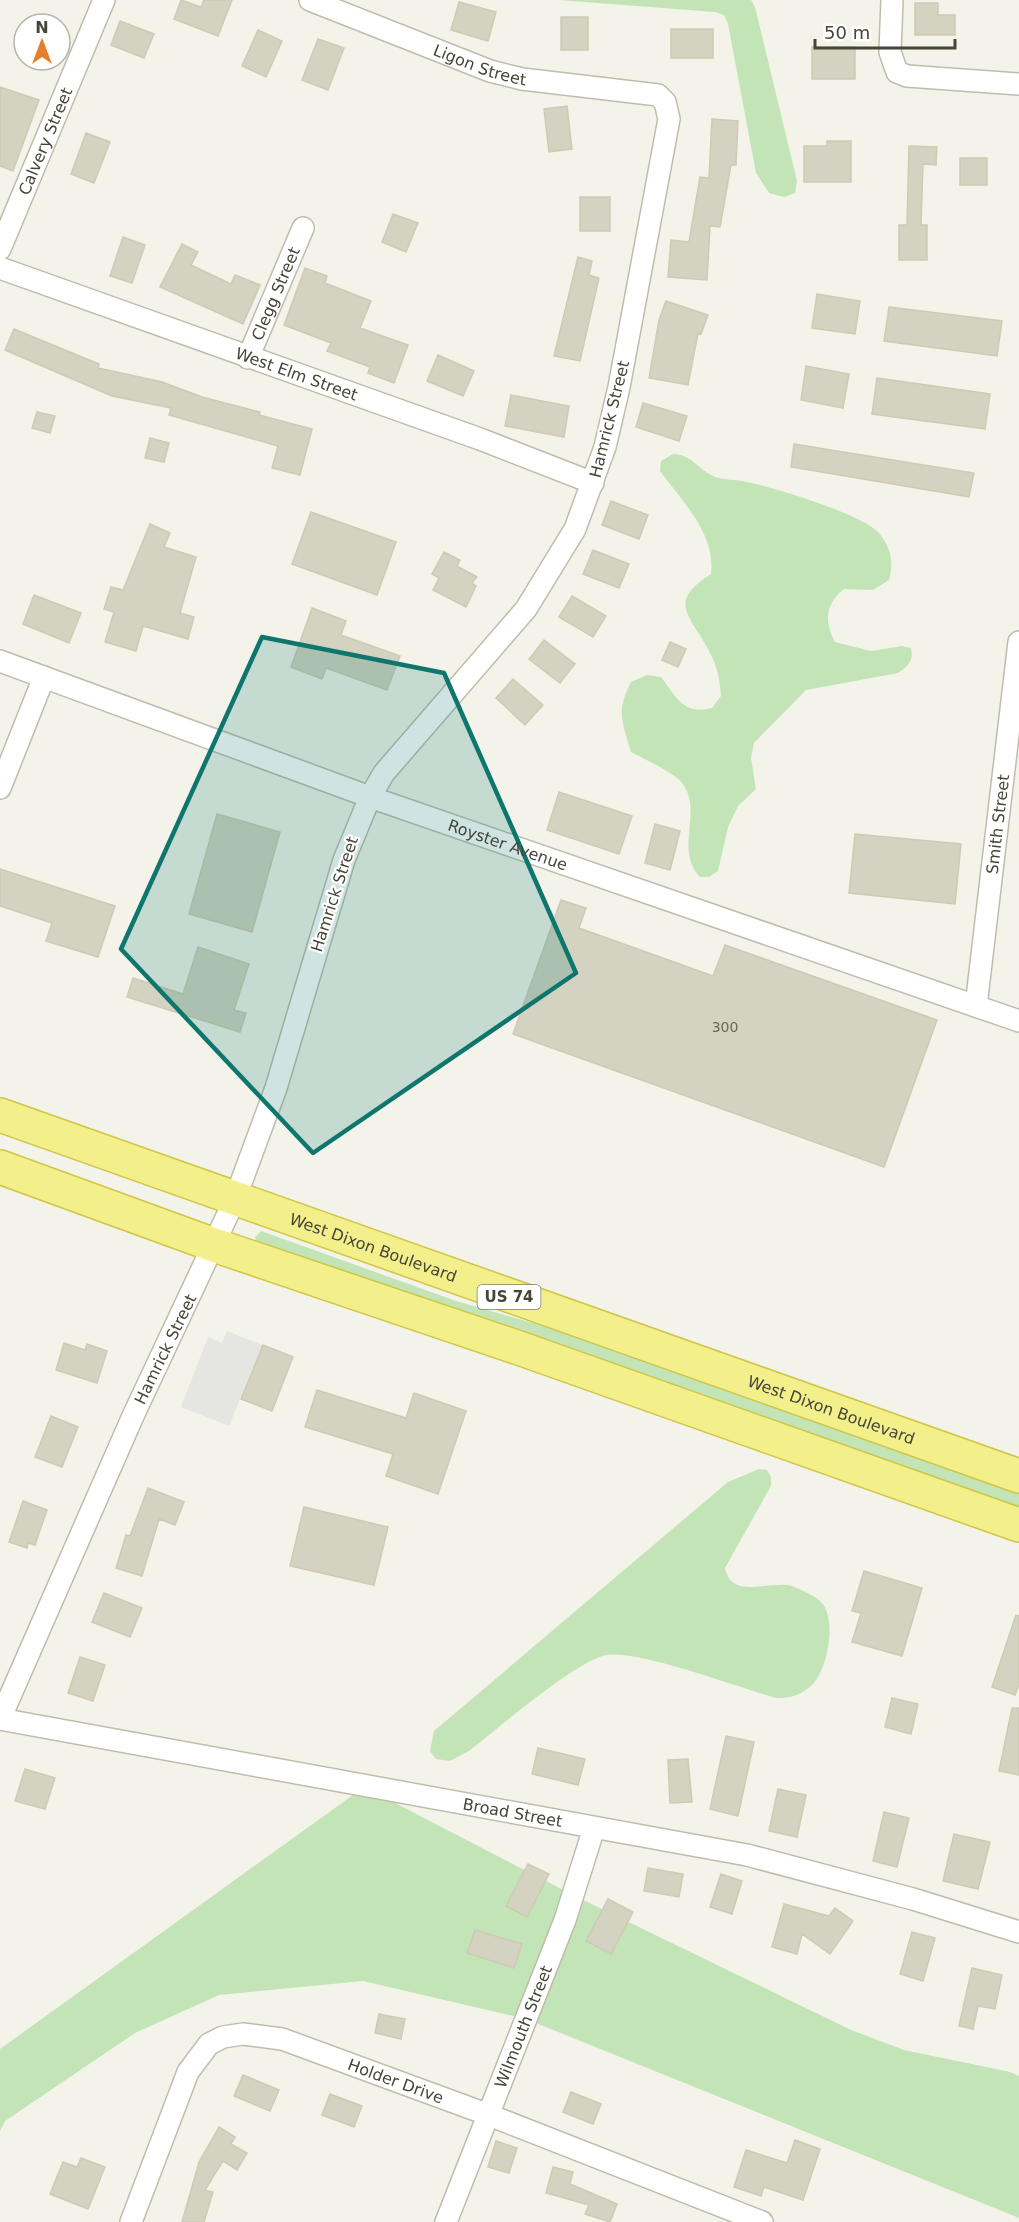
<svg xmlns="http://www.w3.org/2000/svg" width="1019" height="2222" font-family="'DejaVu Sans',sans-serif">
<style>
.green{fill:#c2e4b6}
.parking{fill:#e5e5e1}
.building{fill:#d4d2c0;stroke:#cecbb4;stroke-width:1.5}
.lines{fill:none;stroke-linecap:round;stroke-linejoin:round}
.minor-casing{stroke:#bebdad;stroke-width:24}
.trunk-casing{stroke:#cfc547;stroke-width:36}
.minor{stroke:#fff;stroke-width:21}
.trunk{stroke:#f3f08c;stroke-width:33}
.marked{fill:#0f766e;fill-opacity:0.2;stroke:#0f766e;stroke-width:4.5;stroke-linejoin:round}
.labels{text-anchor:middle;stroke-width:4.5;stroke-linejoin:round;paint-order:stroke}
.number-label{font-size:14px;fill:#6a685a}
.shield{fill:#fff;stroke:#7e7d74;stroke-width:1.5}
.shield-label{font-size:15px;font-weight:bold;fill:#464538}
.street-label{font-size:16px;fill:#464538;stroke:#fff}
</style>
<rect width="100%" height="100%" fill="#f3f3ea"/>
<path class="green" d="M559 0H751L755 7 797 181 795 193 784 197 769 193 756 173 728 24 724 15 715 12Z
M673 454C692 455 696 467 711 475 721 481 737 479 747 482 773 487 864 515 879 533 891 548 894 562 889 580L873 590 844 589C825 604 824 622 835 642L871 651 902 646 911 648C914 661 908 666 898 673L806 690 754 743 751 758 756 789 738 806 728 827 718 871 709 877H700C674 850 703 812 683 784 675 773 644 759 631 752 622 721 616 711 631 682L647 675 661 677C677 698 683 715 712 708L721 696C720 680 717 665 709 651 692 617 665 603 711 574 716 534 682 501 660 471L661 461Z
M261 1231 456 1301 599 1342 1019 1492V1518L257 1243 255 1237Z
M759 1469 767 1470 771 1477V1486L725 1568C731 1599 766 1582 788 1585 796 1587 816 1596 821 1602 838 1619 827 1674 810 1687 798 1696 790 1698 776 1698 740 1688 639 1650 607 1655 578 1659 496 1730 469 1751L450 1761 436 1759 430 1751 434 1731 728 1482Z
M364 1787 573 1895 851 2030 904 2050 1010 2072 1019 2076V2218L526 2019 363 1981 219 1995 135 2033 5 2121 0 2131V2049Z"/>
<path class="parking" d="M227 1331 262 1345 229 1426 181 1407 208 1337 222 1343Z"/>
<path class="building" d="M181 0 201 7 204 0H232L218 36 174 19Z
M459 2 496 12 488 41 451 30Z
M915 3H938V15H955V35H915Z
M561 17H588V50H561Z
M120 21 154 34 144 58 111 45Z
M671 29H713V58H671Z
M258 30 282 41 266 77 242 66Z
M318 39 344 48 328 90 302 80Z
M812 47H855V79H812Z
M0 87 39 100 13 171 0 166Z
M567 106 572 149 549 152 544 109Z
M712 119 738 121 736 165H731L720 227 710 226 707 280 668 277 671 240 689 242 700 177 709 178Z
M86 133 110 142 94 183 71 174Z
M827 141H851V182H804V146H827Z
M909 146 937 147 936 165 923 164 921 225H927V260H899V225H907Z
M960 158H987V185H960Z
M580 197H610V231H580Z
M393 214 418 223 406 252 382 242Z
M123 237 145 245 132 283 110 276Z
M182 244 198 252 191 265 231 284 235 275 260 285 243 324 160 287Z
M578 257 592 261 589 275 599 278 580 361 554 356Z
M305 268 327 276 325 283 371 301 360 328 408 345 394 383 368 373 370 367 327 351 331 343 284 325Z
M817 294 860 301 855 334 812 328Z
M666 301 708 315 701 334 698 333 688 385 649 378 659 320Z
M889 307 1002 321 997 356 884 341Z
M14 329 99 364 98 368 162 382 202 397 260 412 259 415 312 429 300 475 272 468 278 446 169 415 171 408 112 396 5 350Z
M438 355 474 371 463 396 427 381Z
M806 366 849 374 843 408 801 400Z
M877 378 990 394 985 429 872 414Z
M511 395 569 406 564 437 505 426Z
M643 403 687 416 679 441 636 427Z
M37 412 55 416 50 433 32 428Z
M150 438 169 443 164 462 145 458Z
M794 444 974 473 969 497 791 467Z
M611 501 648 515 639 539 602 525Z
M311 512 396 542 377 595 292 564Z
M150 524 170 533 164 547 196 557 180 613 194 617 188 639 143 626 136 651 105 642 114 612 104 609 111 587 123 590Z
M593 550 629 564 619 588 583 574Z
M444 552 460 560 457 566 477 577 472 583 476 586 466 607 433 590 439 578 432 574Z
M34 595 81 613 69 643 23 624Z
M572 596 606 616 593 637 559 617Z
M312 608 346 621 341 635 400 656 387 690 326 668 322 679 291 667Z
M544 640 575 664 560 683 529 659Z
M670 642 686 649 678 667 662 660Z
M513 679 543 705 525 725 496 698Z
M559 792 632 816 619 854 547 830Z
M217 814 280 832 252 932 189 914Z
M655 824 680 831 670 870 645 863Z
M855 834 961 844 955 904 849 893Z
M0 869 115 906 98 957 46 941 52 923 0 906Z
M561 900 586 908 579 928 713 976 725 945 937 1020 884 1167 513 1034Z
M198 947 249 964 234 1010 246 1013 240 1032 127 997 133 978 183 994Z
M64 1343 85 1350 87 1344 107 1351 97 1383 56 1370Z
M263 1345 293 1357 272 1411 241 1399Z
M317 1390 406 1418 414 1393 466 1411 438 1494 386 1476 393 1454 305 1427Z
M51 1416 78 1427 62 1467 35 1457Z
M148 1488 184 1502 175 1525 159 1519 142 1576 116 1568 126 1535 130 1536Z
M23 1501 47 1510 35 1545 28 1543 27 1548 9 1542Z
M304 1507 388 1527 374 1585 290 1566Z
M864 1571 922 1588 902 1656 852 1642 861 1613 852 1611Z
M104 1593 142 1608 130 1637 92 1622Z
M1016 1615 1019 1616V1684L1015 1695 992 1687Z
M80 1657 105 1665 93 1701 68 1693Z
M892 1698 918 1704 911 1734 885 1727Z
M1012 1708H1019V1775L999 1771Z
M726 1736 754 1742 738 1816 710 1809Z
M538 1748 585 1759 578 1785 532 1774Z
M688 1759 692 1802 670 1803 668 1760Z
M25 1769 55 1778 45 1809 15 1801Z
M778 1789 806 1795 797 1837 769 1831Z
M884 1812 909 1818 897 1867 873 1861Z
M954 1834 990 1842 978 1889 943 1881Z
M528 1864 549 1874 527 1917 506 1906Z
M648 1868 683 1874 679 1897 644 1891Z
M721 1874 742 1881 732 1914 710 1907Z
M608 1899 633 1912 611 1954 586 1941Z
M784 1904 829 1916 835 1908 853 1921 830 1954 802 1934 797 1954 772 1947Z
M475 1930 522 1944 514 1968 467 1953Z
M912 1932 935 1938 923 1981 900 1974Z
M972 1968 1002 1975 995 2009 978 2006 973 2029 959 2026Z
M379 2014 405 2019 401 2039 375 2033Z
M243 2075 279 2090 270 2111 234 2096Z
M571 2092 601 2104 593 2124 563 2112Z
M330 2094 362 2106 354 2127 322 2115Z
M219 2127 235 2137 231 2144 247 2153 237 2170 223 2161 205 2190 213 2192 204 2222H182L199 2162Z
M795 2140 820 2149 803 2200 764 2187 761 2196 734 2187 746 2150 787 2163Z
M496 2141 517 2148 509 2173 488 2167Z
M81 2158 105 2167 88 2209 50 2194 63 2162 77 2167Z
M553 2167 573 2172 570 2184 617 2204 610 2222 585 2214 589 2205 546 2193Z"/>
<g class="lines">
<g class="minor-casing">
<g id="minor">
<path id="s1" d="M310 0 490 71 522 79 658 95 665 102 669 119 619 387 605 447 575 529 526 609 384 773 370 797 344 860 276 1088 235 1199 133 1416 0 1719 747 1855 913 1899 1019 1932"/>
<path d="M892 0 890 52 897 72 907 76 1019 84"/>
<path id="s2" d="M0 249 104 0"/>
<path id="s3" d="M0 268 480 439 593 483"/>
<path id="s4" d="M248 358 303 228"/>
<path id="s5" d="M0 661 370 797 1019 1021"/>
<path d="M0 788 44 677"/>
<path id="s6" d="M976 1006 1019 642"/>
<path id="s7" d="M131 2222 188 2072 209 2044 223 2037 243 2034 282 2039 489 2115 762 2222"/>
<path id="s8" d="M446 2222 565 1920 594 1828"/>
</g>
</g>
<g class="trunk-casing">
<g id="trunk">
<path id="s9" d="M0 1115 1019 1476"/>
<path d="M0 1167 214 1245 519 1348 1019 1525"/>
</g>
</g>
<use href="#minor" class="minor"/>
<use href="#trunk" class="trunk"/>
</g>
<path class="marked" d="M262 637 444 673 576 973 313 1153 121 949Z"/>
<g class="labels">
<g class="number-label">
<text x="725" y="1032">300</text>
</g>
<rect class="shield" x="477.5" y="1285" width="63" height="24" rx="4.5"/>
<g class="shield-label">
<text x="509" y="1302">US 74</text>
</g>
<g class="street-label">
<text dy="6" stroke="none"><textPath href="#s1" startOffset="182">Ligon Street</textPath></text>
<text dy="6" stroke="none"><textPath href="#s2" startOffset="117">Calvery Street</textPath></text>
<text dy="6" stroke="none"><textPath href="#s4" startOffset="70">Clegg Street</textPath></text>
<text dy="6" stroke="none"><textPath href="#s3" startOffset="315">West Elm Street</textPath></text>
<text transform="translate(609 419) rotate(-76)" y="6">Hamrick Street</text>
<text dy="6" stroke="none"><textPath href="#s6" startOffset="183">Smith Street</textPath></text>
<text dy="6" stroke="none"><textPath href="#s5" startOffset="540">Royster Avenue</textPath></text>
<text transform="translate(334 894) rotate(-72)" y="6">Hamrick Street</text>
<text dy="6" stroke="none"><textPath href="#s9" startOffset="396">West Dixon Boulevard</textPath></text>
<text transform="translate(165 1349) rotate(-64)" y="6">Hamrick Street</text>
<text dy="6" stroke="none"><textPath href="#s9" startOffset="882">West Dixon Boulevard</textPath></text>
<text dy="6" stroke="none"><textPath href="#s1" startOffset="2667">Broad Street</textPath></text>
<text dy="6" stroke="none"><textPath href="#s8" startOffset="210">Wilmouth Street</textPath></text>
<text dy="6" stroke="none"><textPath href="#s7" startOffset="392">Holder Drive</textPath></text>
</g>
</g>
<g transform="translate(42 42)"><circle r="28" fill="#ffffff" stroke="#b5b5af" stroke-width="1.5"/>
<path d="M0-4.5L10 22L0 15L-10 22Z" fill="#e67f2d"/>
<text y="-9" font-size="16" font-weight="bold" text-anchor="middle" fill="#464538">N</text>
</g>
<path d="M815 39v9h140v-9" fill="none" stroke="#464538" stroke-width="3"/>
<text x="824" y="39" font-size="18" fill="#464538" stroke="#ffffff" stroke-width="4.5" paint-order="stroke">50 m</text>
</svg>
